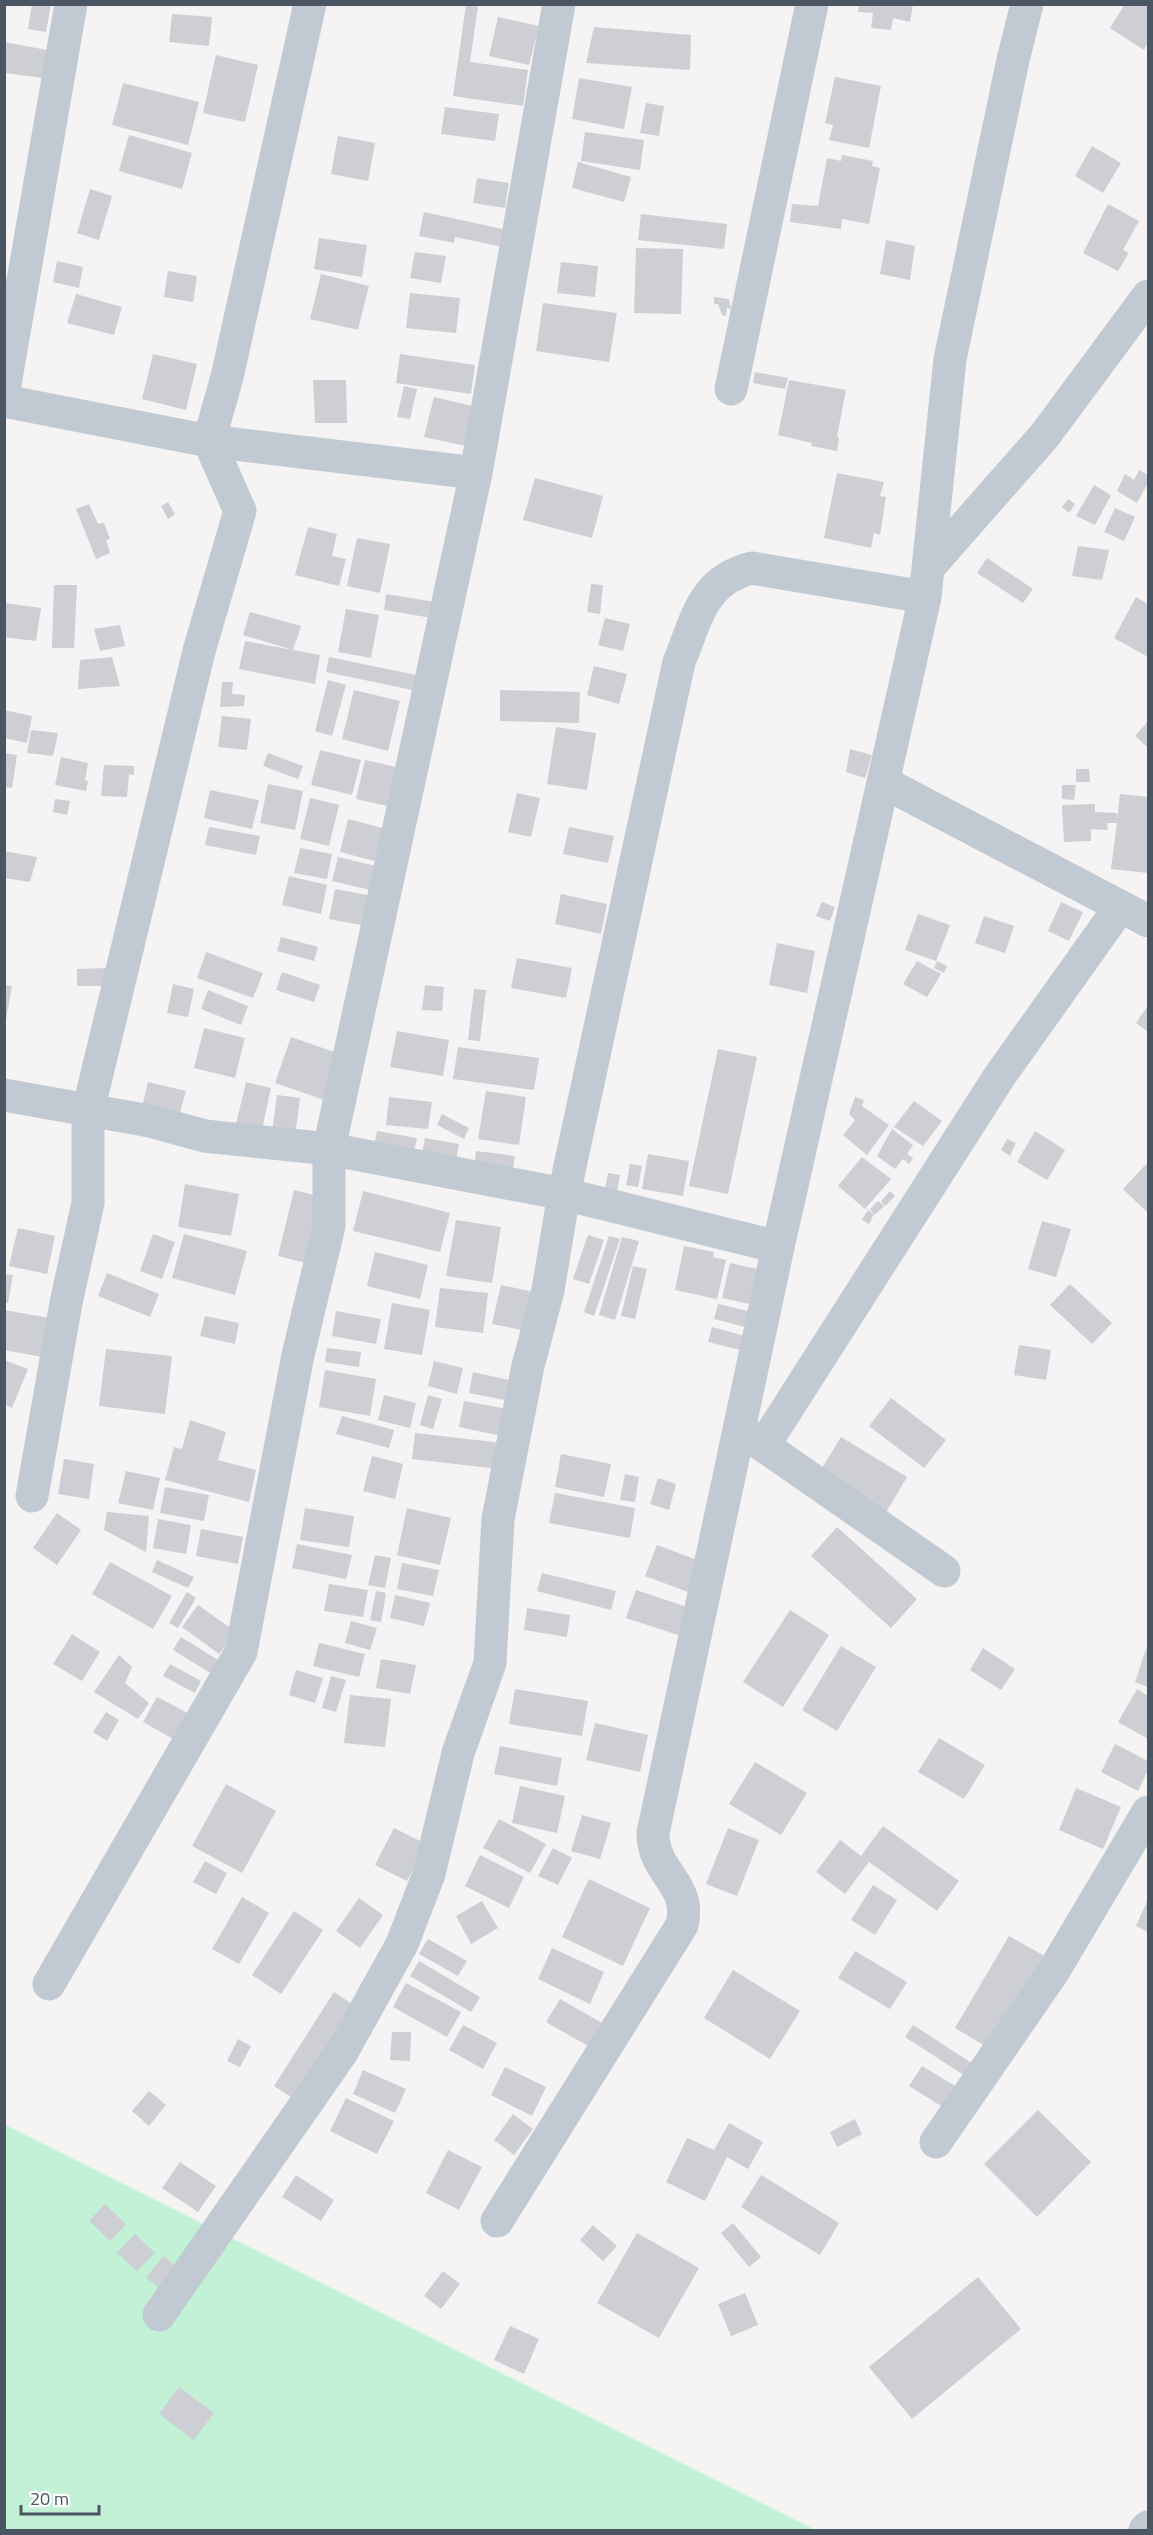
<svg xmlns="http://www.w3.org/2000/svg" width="1153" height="2535" font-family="'Titillium Web',sans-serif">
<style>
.green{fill:#c3f1d5}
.building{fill:#cdcfd5}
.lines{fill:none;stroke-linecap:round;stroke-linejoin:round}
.minor{stroke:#c1cad2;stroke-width:33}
</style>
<rect width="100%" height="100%" fill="#f5f3f3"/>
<path class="green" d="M5 2125 815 2530H5Z"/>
<path class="building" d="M32 4H51L46 32 28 29Z
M859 4H913L910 22 893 18 891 30 871 28 873 13 858 12Z
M1125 4H1148V43L1144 50 1110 28Z
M466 5 478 6 470 62 528 70 523 106 453 96Z
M172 14 212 17 209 46 169 42Z
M498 17 539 26 529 65 489 56Z
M594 27 691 35 690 70 586 63Z
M4 42 47 50 44 78 4 73Z
M216 55 258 65 245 122 203 113Z
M835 77 881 86 869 148 829 140 833 125 825 123Z
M579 78 632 87 624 129 572 119Z
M123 83 199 102 188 145 112 125Z
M646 103 664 106 659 136 640 133Z
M445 107 499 114 495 141 441 134Z
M585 132 644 140 640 170 581 161Z
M129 135 192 153 182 189 119 171Z
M338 136 375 143 368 181 331 174Z
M1092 146 1121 163 1103 193 1075 176Z
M842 155 873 161 872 166 880 168 869 224 842 219 841 229 790 222 792 204 818 206 827 158 841 161Z
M578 162 631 177 624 202 572 188Z
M477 178 509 183 505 208 473 203Z
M90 189 112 196 99 240 77 233Z
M1108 204 1139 221 1123 250 1129 253 1118 271 1083 253Z
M424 212 507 230 503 247 455 237 454 243 419 236Z
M641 214 727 224 724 249 638 240Z
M319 238 367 245 362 277 314 269Z
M886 240 915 246 910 280 880 274Z
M636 248 683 249 681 314 634 313Z
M415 252 446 256 441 283 410 278Z
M57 261 83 267 79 288 53 282Z
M561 262 598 266 595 297 557 293Z
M168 271 197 276 193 302 164 297Z
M321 274 369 286 358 330 310 319Z
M410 293 460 298 456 333 406 328Z
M76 294 122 307 114 335 67 323Z
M714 297 729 299 731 309 727 308 726 316 722 315 718 304H714Z
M543 303 617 313 609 362 536 351Z
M153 354 197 364 186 410 142 399Z
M400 354 475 365 471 394 396 383Z
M755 372 788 378 785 389 753 383Z
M313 380H346L347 423H315Z
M789 380 846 390 837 436 839 438 837 451 811 446 812 443 778 435Z
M404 386 417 389 410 419 397 417Z
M434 397 481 408 471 447 424 437Z
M1139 470 1148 475V483L1137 503 1117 491 1125 474 1134 480Z
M837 473 884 482 880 496 886 497 880 535 874 533 871 548 824 538Z
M535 478 603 496 592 538 523 520Z
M1094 485 1111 495 1095 525 1076 516Z
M1068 499 1075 504 1069 513 1062 507Z
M168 502 175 514 168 519 161 506Z
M89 504 98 524 104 523 110 539 106 540 110 553 96 559 76 509Z
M1115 508 1135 517 1124 541 1104 532Z
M308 527 337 534 332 556 346 559 339 586 295 575Z
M357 538 390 544 380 593 347 586Z
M1078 546 1109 550 1102 580 1072 576Z
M987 558 1033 589 1023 603 977 573Z
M591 584 603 585 600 614 587 612Z
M54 585H77L74 648H52Z
M386 594 435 602 432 618 384 610Z
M1136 597 1148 604V657L1114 638Z
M4 603 41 608 36 641 4 637Z
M346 609 379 615 371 658 338 652Z
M250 612 301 626 293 650 320 655 315 684 239 669 245 641 293 650 243 635Z
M605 618 630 624 623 651 598 645Z
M120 625 125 646 100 651 94 629Z
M112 657 120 686 78 689 80 660Z
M329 657 426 677 422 692 326 672Z
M594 666 627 674 619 704 587 695Z
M328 680 346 685 332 736 315 731Z
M222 682H233L232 694 245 695 244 706 220 707Z
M354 690 400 701 388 751 342 739Z
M500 690 580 692 579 723 500 721Z
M4 710 32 716 27 743 4 738Z
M222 716 251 719 247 750 218 747Z
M1148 721V748L1135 736Z
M556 727 596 733 587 790 547 784Z
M31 730 58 733 53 756 27 753Z
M850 749 872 755 865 778 846 772Z
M320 750 361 760 352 795 311 785Z
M4 753 17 755 12 788 4 787Z
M268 753 303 766 298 779 263 766Z
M61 757 88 763 85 780 88 781 86 791 55 785Z
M365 760 405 769 396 808 356 799Z
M104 765 134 766V775L129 774 127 797 101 796Z
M1076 769H1089L1090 782H1076Z
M268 784 303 791 295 830 260 823Z
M1062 785H1076L1074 800 1062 799Z
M210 790 259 800 252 829 204 818Z
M517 793 540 798 531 837 508 832Z
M1120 794 1148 797V873L1111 869 1117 823H1107L1108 830 1091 829V841L1064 842 1062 805 1095 804V812L1117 813V820Z
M310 798 339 805 329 846 300 839Z
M55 799 70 801 67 815 53 812Z
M348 819 394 831 386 864 340 852Z
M209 827 260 836 256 855 205 845Z
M569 827 614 836 608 863 563 854Z
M300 848 332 854 327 879 294 873Z
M4 851 37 857 30 882 4 878Z
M338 857 385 868 379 892 332 881Z
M289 876 327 885 321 914 282 905Z
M335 889 378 897 372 927 329 919Z
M561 894 607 904 601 934 555 924Z
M822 902 835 907 830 921 816 916Z
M1061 902 1083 912 1069 941 1048 931Z
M918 914 950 925 936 961 905 950Z
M984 916 1014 926 1005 953 975 943Z
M281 937 318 947 314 961 277 951Z
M777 943 815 951 807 993 769 985Z
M206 952 263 973 253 998 197 978Z
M517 958 572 968 566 998 511 988Z
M917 961 941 974 927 997 903 984Z
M937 961 947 966 944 973 934 968Z
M107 968V986H77V969Z
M282 972 320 985 314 1002 276 990Z
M173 984 194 989 188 1017 167 1013Z
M4 985 12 986 6 1020H4Z
M425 985 444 987 442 1011 422 1010Z
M474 989 486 990 480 1041 468 1040Z
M208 990 248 1006 241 1025 201 1009Z
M1148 1005V1032L1136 1023Z
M204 1028 245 1038 235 1078 194 1068Z
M397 1031 449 1040 443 1076 390 1067Z
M291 1037 343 1055 327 1101 275 1083Z
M458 1047 539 1058 534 1090 453 1079Z
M718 1049 757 1057 728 1194 689 1186Z
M148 1082 186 1091 179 1116 142 1107Z
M246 1082 271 1088 261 1134 235 1128Z
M486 1091 526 1097 519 1145 478 1139Z
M277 1095 300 1098 295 1136 272 1133Z
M389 1097 432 1102 428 1129 386 1125Z
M855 1097 864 1100 862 1106 889 1125 867 1155 843 1135 855 1120 849 1114Z
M914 1101 942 1121 923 1146 894 1127Z
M442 1114 469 1128 464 1139 437 1125Z
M892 1129 913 1145 907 1154 913 1158 909 1164 903 1159 895 1169 877 1156Z
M377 1131 417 1138 412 1162 372 1155Z
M1035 1131 1065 1150 1047 1180 1017 1162Z
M425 1138 459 1144 454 1171 420 1164Z
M1007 1139 1016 1143 1010 1156 1001 1150Z
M476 1151 515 1156 511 1181 473 1175Z
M648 1154 689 1161 683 1196 642 1189Z
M862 1157 891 1179 865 1209 838 1186Z
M1148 1162V1213L1123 1189Z
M630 1164 642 1166 638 1187 626 1185Z
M608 1173 620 1175 616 1197 604 1195Z
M185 1184 239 1194 231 1236 178 1227Z
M294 1190 322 1197 306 1263 278 1256Z
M363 1191 450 1213 440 1252 353 1231Z
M890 1191 895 1196 885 1206 881 1201Z
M878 1201 884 1206 875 1215 870 1209Z
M868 1210 874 1214 869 1224 862 1220Z
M456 1220 501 1227 492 1283 446 1276Z
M1042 1221 1071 1229 1056 1277 1028 1269Z
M18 1228 55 1236 47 1274 9 1266Z
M153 1234 175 1242 162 1279 140 1271Z
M184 1234 247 1251 235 1295 172 1278Z
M588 1235 604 1240 589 1284 573 1279Z
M609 1236 620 1239 594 1316 584 1312Z
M622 1237 639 1241 615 1320 599 1315Z
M684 1246 714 1252 713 1257 726 1260 717 1299 675 1290Z
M375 1252 428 1265 420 1299 367 1286Z
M730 1263 762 1270 754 1305 722 1298Z
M633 1266 647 1269 635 1319 621 1316Z
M107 1273 159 1294 150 1317 98 1296Z
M4 1274 13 1275 8 1303H4Z
M1070 1284 1112 1323 1092 1344 1050 1305Z
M501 1285 535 1292 527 1331 492 1324Z
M440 1288 488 1293 483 1333 435 1327Z
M392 1303 430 1310 422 1355 384 1349Z
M718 1304 761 1314 757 1330 714 1319Z
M4 1310 50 1318 42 1357 4 1350Z
M336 1311 381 1319 376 1344 332 1336Z
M205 1316 239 1323 235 1344 200 1336Z
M712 1327 756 1339 753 1353 708 1342Z
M1019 1345 1051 1350 1046 1380 1014 1375Z
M327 1348 361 1352 359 1367 325 1362Z
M106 1349 172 1356 165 1414 99 1406Z
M4 1360 28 1369 12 1408 4 1404Z
M434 1361 463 1368 457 1394 428 1386Z
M325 1370 376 1379 370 1416 319 1407Z
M473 1372 509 1380 505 1400 469 1393Z
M384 1395 416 1403 410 1428 378 1420Z
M428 1395 442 1399 433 1429 420 1425Z
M891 1398 946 1440 924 1468 869 1426Z
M464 1401 508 1409 502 1436 459 1427Z
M342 1416 394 1430 389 1448 336 1434Z
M190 1420 226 1432 218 1460 256 1470 249 1502 165 1480 174 1447 182 1449Z
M415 1433 503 1443 499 1469 412 1459Z
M841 1437 907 1477 884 1516 817 1476Z
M561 1454 611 1464 604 1497 555 1487Z
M372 1456 403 1464 395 1499 363 1491Z
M64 1459 94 1464 89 1499 58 1494Z
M126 1471 160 1478 153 1510 118 1503Z
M625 1474 639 1477 635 1502 620 1500Z
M658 1478 676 1484 669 1510 650 1504Z
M165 1487 209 1495 204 1521 160 1513Z
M555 1493 635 1508 630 1538 549 1523Z
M305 1508 354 1516 349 1547 300 1540Z
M407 1508 451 1518 440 1565 397 1555Z
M107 1512 149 1516 146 1552 104 1530Z
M57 1513 81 1530 57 1565 33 1548Z
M158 1519 191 1525 186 1554 153 1548Z
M837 1527 917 1599 891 1628 811 1556Z
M201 1529 243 1537 238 1564 196 1556Z
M297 1544 352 1555 346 1579 292 1568Z
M657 1545 700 1561 688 1592 645 1576Z
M375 1555 391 1558 385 1588 368 1585Z
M157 1560 194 1577 188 1588 152 1572Z
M110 1562 172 1596 153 1629 92 1594Z
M402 1563 439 1570 433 1596 397 1589Z
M542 1573 616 1591 611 1610 537 1591Z
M329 1584 368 1590 363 1617 324 1611Z
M636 1590 690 1608 681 1636 626 1618Z
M376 1591 386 1593 381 1622 370 1620Z
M187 1592 196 1598 178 1628 169 1623Z
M395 1595 430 1603 424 1626 390 1618Z
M198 1605 236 1632 219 1654 182 1627Z
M527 1608 570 1615 567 1637 524 1630Z
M790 1610 829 1635 783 1707 743 1682Z
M351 1621 377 1628 370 1650 345 1643Z
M72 1634 100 1652 82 1681 53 1664Z
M181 1637 223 1663 215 1676 173 1650Z
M319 1643 365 1654 359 1677 313 1666Z
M1148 1643V1687L1135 1682Z
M841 1646 876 1667 837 1731 802 1710Z
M983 1648 1015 1669 1001 1690 970 1670Z
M119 1655 132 1667 125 1683 149 1703 138 1719 94 1692Z
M381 1659 416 1665 410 1694 376 1688Z
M170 1664 201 1681 195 1693 163 1676Z
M296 1670 323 1678 315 1703 289 1695Z
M331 1676 346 1680 336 1712 322 1708Z
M515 1689 588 1701 582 1736 509 1724Z
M1137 1689 1148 1696V1739L1118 1722Z
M350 1695 391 1699 385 1747 344 1743Z
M157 1697 190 1714 175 1740 143 1722Z
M106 1712 119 1720 107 1741 93 1732Z
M595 1723 648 1735 640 1772 586 1760Z
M939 1738 985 1765 964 1799 918 1772Z
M1115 1744 1148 1761V1770L1138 1791 1101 1772Z
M500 1746 562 1758 557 1786 494 1774Z
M755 1762 807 1793 781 1835 729 1804Z
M226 1784 276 1811 242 1873 192 1846Z
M520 1786 565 1796 557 1833 512 1823Z
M1076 1788 1121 1807 1103 1849 1059 1830Z
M582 1815 611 1823 600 1859 571 1851Z
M499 1819 546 1844 530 1873 483 1848Z
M883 1826 959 1881 937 1911 869 1862 845 1894 816 1872 840 1840 861 1856Z
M394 1828 426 1844 407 1881 375 1865Z
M728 1828 759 1840 737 1896 706 1884Z
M553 1848 572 1858 558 1885 538 1876Z
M480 1855 524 1877 509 1908 465 1886Z
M205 1861 227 1873 216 1894 193 1882Z
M589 1879 650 1908 623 1966 562 1937Z
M873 1885 897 1900 875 1935 851 1920Z
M242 1897 269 1913 239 1964 212 1949Z
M359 1898 383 1915 360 1948 336 1931Z
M1148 1899V1932L1136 1926Z
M482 1901 498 1928 471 1944 456 1916Z
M294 1911 323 1930 281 1994 252 1975Z
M1009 1936 1052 1960 997 2053 955 2028Z
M428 1939 467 1961 458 1976 419 1954Z
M552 1948 604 1972 590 2004 538 1979Z
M855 1951 907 1982 890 2009 838 1978Z
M419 1961 480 1997 471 2012 410 1976Z
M733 1970 800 2011 770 2059 704 2018Z
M406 1983 461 2012 447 2037 393 2007Z
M334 1992 358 2008 299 2102 274 2086Z
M560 1999 609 2027 595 2050 546 2022Z
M463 2025 497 2043 483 2069 449 2050Z
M913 2025 984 2071 976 2083 905 2037Z
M392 2032H411L410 2061 390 2060Z
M238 2039 251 2046 240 2067 227 2061Z
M922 2066 967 2093 954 2114 909 2086Z
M505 2067 546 2087 532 2116 491 2095Z
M363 2070 406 2089 395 2113 353 2094Z
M149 2091 166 2105 149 2126 132 2111Z
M346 2098 394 2121 377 2154 330 2131Z
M1038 2110 1091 2162 1037 2217 984 2164Z
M513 2114 533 2129 514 2155 494 2140Z
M855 2119 862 2134 837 2147 830 2132Z
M729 2123 763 2142 748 2169 727 2157 705 2201 666 2182 687 2138 714 2150Z
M448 2150 482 2167 459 2210 426 2193Z
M180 2162 216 2186 198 2212 162 2188Z
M296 2175 334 2200 321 2221 282 2197Z
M761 2175 839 2223 820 2255 741 2207Z
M105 2204 126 2224 110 2241 89 2221Z
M733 2223 761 2257 749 2267 721 2233Z
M593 2225 617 2246 603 2261 580 2240Z
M637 2233 699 2268 659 2338 597 2303Z
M135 2234 155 2253 137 2271 117 2253Z
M163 2256 183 2271 166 2292 146 2278Z
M443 2271 460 2284 441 2309 424 2296Z
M978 2277 1021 2329 912 2419 869 2367Z
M745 2293 758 2325 731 2336 718 2304Z
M510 2326 539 2339 524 2374 494 2360Z
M179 2387 214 2413 194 2440 159 2414Z"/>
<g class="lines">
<path class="minor" d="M731 389 812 4
M4 390 71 4
M4 401 209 441 476 473
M928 568 1045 435 1148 296
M885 783 1148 921
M4 1095 150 1121 205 1136 329 1149 564 1194 778 1247
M745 1433 944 1571
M764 1445 999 1077 1120 907
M32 1496 66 1303 88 1203V1111L199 651 240 511 209 441 227 377 310 4
M49 1984 241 1652 298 1355 329 1226V1149L476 473 559 4
M936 2142 1053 1972 1148 1812
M497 2221 682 1925C692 1883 653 1874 653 1833L778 1247 925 597 950 359 1013 60 1027 4
M159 2315 342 2052 402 1944 429 1874 458 1753 490 1663 498 1519 528 1366 548 1290 564 1194 679 662C697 619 702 580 752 568L925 597
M1145 2530 1148 2527"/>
</g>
<rect width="1153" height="2535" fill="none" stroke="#4a5661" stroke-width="12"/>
<path d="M21 2505v9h78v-9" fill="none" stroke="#4a5661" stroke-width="3"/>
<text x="30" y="2505" font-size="18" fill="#4a5661" stroke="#ffffff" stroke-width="4.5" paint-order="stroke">20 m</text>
</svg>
